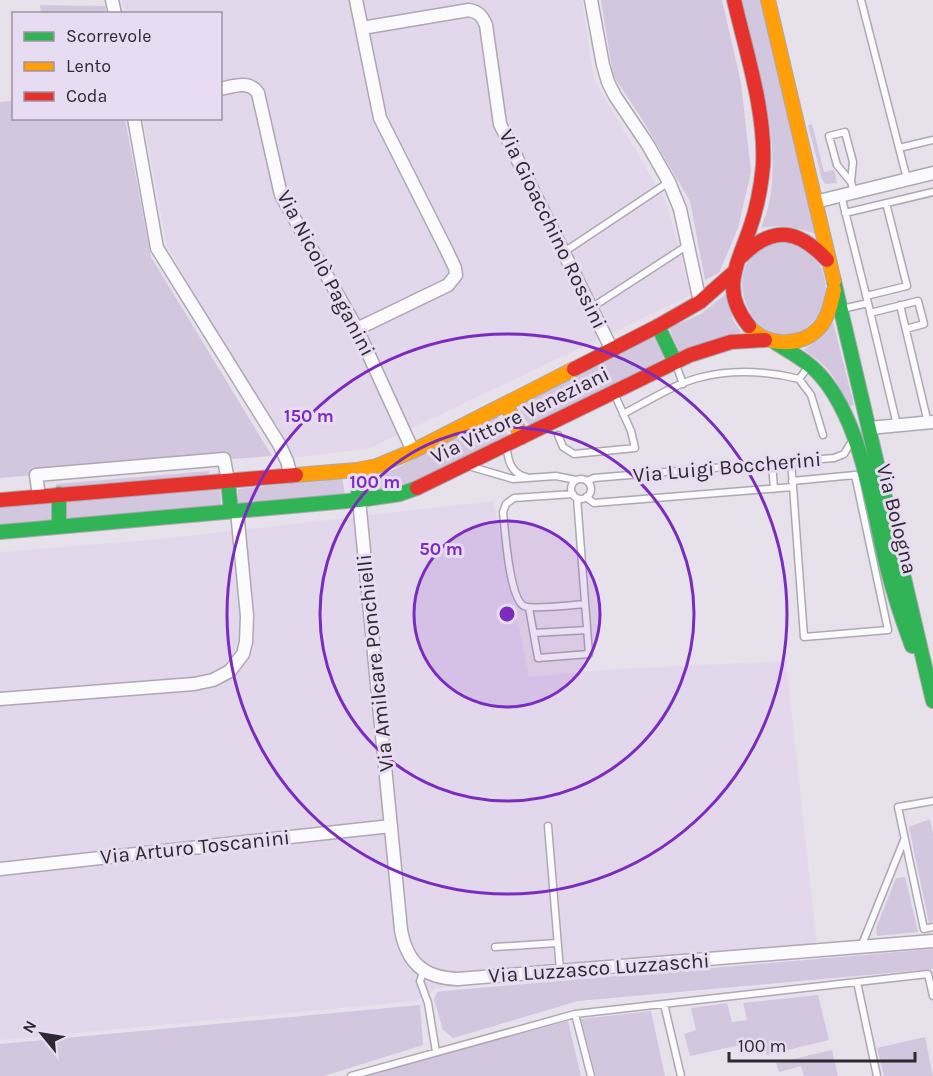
<svg xmlns="http://www.w3.org/2000/svg" width="933" height="1076" font-family="Karla,sans-serif">
<style>
.built{fill:#e2d7eb}
.green{fill:#d3c6df}
.lines{fill:none;stroke-linecap:round;stroke-linejoin:round}
.lane-casing{stroke:#ada8b1;stroke-width:9}
.street-casing{stroke:#ada8b1;stroke-width:15}
.fast-casing{stroke:#ada8b1;stroke-width:16}
.slow-casing{stroke:#ada8b1;stroke-width:16}
.jam-casing{stroke:#ada8b1;stroke-width:16}
.lane{stroke:#fbfafc;stroke-width:6}
.street{stroke:#fbfafc;stroke-width:12}
.fast{stroke:#30b455;stroke-width:14}
.slow{stroke:#ff9f0a;stroke-width:14}
.jam{stroke:#e5322d;stroke-width:14}
.ring{fill:none;stroke:#7b2cbf;stroke-width:3}
.labels{text-anchor:middle;stroke-width:6;stroke-linejoin:round;paint-order:stroke}
.street-label{font-size:21px;fill:#2e2931;stroke:#e7dcf1}
.centre{fill:#7b2cbf;stroke:#e7dcf1;stroke-width:3}
.ring-label{font-size:18px;text-anchor:middle;font-weight:bold;fill:#7b2cbf;stroke:#e7dcf1;stroke-width:6;stroke-linejoin:round;paint-order:stroke}
</style>
<rect width="100%" height="100%" fill="#e7e1ec"/>
<path class="built" d="M122 0H582L594 80 666 202 691 295 368 449 289 458 167 246 143 119 220 118V14L124 13Z
M493 501 529 677 601 670 786 661 818 955 437 988 416 1001 0 1040V552L162 539Z"/>
<path class="green" d="M601 0H722L741 83 751 172 738 228 719 273 705 280 690 201 642 119 613 75Z
M742 0H761L815 234C796 227 781 224 761 228 765 217 770 204 771 192 779 128 756 62 742 0Z
M40 5 105 6 106 13H41Z
M13 101 14 118 125 119 151 257 272 456 145 465 0 478V102Z
M812 124 824 172 834 170 837 183 825 184 822 179 808 125Z
M781 241C785 241 791 241 794 242 798 244 802 248 806 251 822 263 828 277 825 299 824 312 816 319 806 328 761 369 702 257 781 241Z
M727 293 733 320 741 332 714 339 680 353 669 328 701 314Z
M833 322 854 405 847 407C835 376 832 369 804 350L821 337Z
M653 335 665 358 529 426 517 404Z
M498 416 509 437 417 483 368 493 366 479 381 476Z
M209 471 210 478 56 490V484Z
M342 478 345 494 238 505V489Z
M220 487 221 507 66 520 64 501Z
M51 502V524L0 528V507Z
M930 819 933 834V921L929 923 909 827Z
M905 877 918 932 877 936 876 928 896 878Z
M933 949V969L578 1001 453 1038 443 1030 434 999 437 992 443 991Z
M818 995 829 1040 767 1055 763 1040 690 1056 684 1034 696 1030 691 1008 727 1003 732 1022 747 1020 743 1003Z
M420 1005 423 1045 324 1076H0V1044Z
M651 1011 665 1076H596L581 1019Z
M568 1021 581 1076H363Z
M925 1037 933 1076H884L877 1048Z
M832 1050 838 1076H804L801 1066 779 1072 776 1063Z"/>
<g class="lines">
<g class="lane-casing">
<path id="lane" d="M861 0 899 148
M907 179 899 148 933 140
M851 182 837 165 829 136 845 132 853 162 851 182 854 192
M841 195 868 303 842 309
M845 213 933 192
M564 252 669 182
M866 296 907 286 886 203
M868 303 897 425
M900 305 928 423
M591 308 688 245
M870 313 918 301 924 324 906 329
M676 365 683 384
M799 379 811 395 823 435
M623 414C647 402 672 385 698 378 731 369 766 371 799 379L809 366
M558 435 563 447 574 454 635 448 631 431 614 393
M507 449C508 462 512 474 526 477
M791 461 793 487 804 637 888 630 855 475 792 481
M772 463 774 489
M472 467 513 479 556 476 576 480
M571 489a10 10 0 1 1 20 0a10 10 0 1 1-20 0Z
M587 481 594 478 834 458 844 454 852 441
M573 494 514 498 506 504 503 512C505 530 509 598 524 606 532 610 574 605 585 604
M586 497 594 503 793 487
M529 608 538 658 589 654 577 498
M534 633 587 630
M933 801 898 807 924 929 933 927
M548 826 560 970
M495 947 557 943
M861 947 904 840
M424 970 420 981 428 1003 436 1052
M857 982 877 1076
M664 1004 681 1076
M575 1014 591 1076
M351 1076 575 1014 928 974 933 996"/>
</g>
<g class="street-casing">
<path id="street" d="M112 0 115 14
M356 0 380 118 447 251 455 268 456 275 448 285 357 329
M591 0 603 65 608 82 615 96 648 145 669 182 680 209 700 302
M362 28 469 10C479 12 482 16 486 25L500 124 612 350
M220 89C234 86 249 80 258 93L281 195 357 329 413 451
M134 118 157 248 279 444 287 461 291 476
M815 202 933 173
M869 428 933 422
M39 496 36 475 224 459 228 481
M359 500 401 930C407 963 424 978 458 979L933 941
M0 699 194 684 213 680 230 671 243 654 246 642 247 616 237 511
M0 869 391 826"/>
</g>
<g class="fast-casing">
<path id="fast" d="M834 281 933 701
M658 326 675 362
M776 343C791 353 808 361 820 375 861 421 872 505 886 563 893 592 902 619 912 646
M356 470 359 500
M228 481 231 511
M59 494V526
M0 532 359 500 400 494 417 488"/>
</g>
<g class="slow-casing">
<path id="slow" d="M768 0 834 281
M749 326C765 346 799 348 818 329 828 319 831 304 834 290
M506 404 522 437
M296 475 356 470 377 466 413 451 574 369"/>
</g>
<g class="jam-casing">
<path id="jam" d="M734 0C746 52 766 112 763 166 761 187 757 208 750 228 737 266 720 290 749 326
M742 256C773 225 798 229 827 260
M574 369 658 326 700 302 733 273
M417 488 690 355 731 342 765 340
M0 500 296 475"/>
</g>
<use href="#lane" class="lane"/>
<use href="#street" class="street"/>
<use href="#fast" class="fast"/>
<use href="#slow" class="slow"/>
<use href="#jam" class="jam"/>
</g>
<circle cx="507" cy="614" r="93" fill="#7b2cbf" fill-opacity=".12"/>
<g class="ring">
<circle cx="507" cy="614" r="93"/>
<circle cx="507" cy="614" r="187"/>
<circle cx="507" cy="614" r="280"/>
</g>
<g class="labels">
<g class="street-label">
<text transform="translate(553 229) rotate(64)" y="7">Via Gioacchino Rossini</text>
<text transform="translate(326 273) rotate(62)" y="7">Via Nicolò Paganini</text>
<text transform="translate(520 415) rotate(-26)" y="7">Via Vittore Veneziani</text>
<text transform="translate(727 467) rotate(-5)" y="7">Via Luigi Boccherini</text>
<text transform="translate(897 519) rotate(76)" y="7">Via Bologna</text>
<text transform="translate(375 663) rotate(-96)" y="7">Via Amilcare Ponchielli</text>
<text transform="translate(195 847) rotate(-6)" y="7">Via Arturo Toscanini</text>
<text transform="translate(599 968) rotate(-4)" y="7">Via Luzzasco Luzzaschi</text>
</g>
</g>
<circle cx="507" cy="614" r="9" class="centre"/>
<g class="ring-label">
<text x="309" y="422">150 m</text>
<text x="375" y="488">100 m</text>
<text x="441" y="555">50 m</text>
</g>
<rect x="12" y="12" width="210" height="108" fill="#e7dcf1" stroke="#9d94a4" stroke-width="1.5"/>
<rect x="24" y="32" width="30" height="9" fill="#30b455" stroke="#9d94a4" stroke-width="1.5"/>
<text x="66" y="42" font-size="18" fill="#2e2931">Scorrevole</text>
<rect x="24" y="62" width="30" height="9" fill="#ff9f0a" stroke="#9d94a4" stroke-width="1.5"/>
<text x="66" y="72" font-size="18" fill="#2e2931">Lento</text>
<rect x="24" y="92" width="30" height="9" fill="#e5322d" stroke="#9d94a4" stroke-width="1.5"/>
<text x="66" y="102" font-size="18" fill="#2e2931">Coda</text>
<g transform="translate(42 1034) rotate(300)" stroke="#e7dcf1" stroke-width="4.5" paint-order="stroke">
<path d="M0-4.5L10 22L0 15L-10 22Z" fill="#2e2931"/>
<text y="-9" font-size="16" font-weight="bold" text-anchor="middle" fill="#2e2931">N</text>
</g>
<path d="M729 1052v9h186v-9" fill="none" stroke="#2e2931" stroke-width="3"/>
<text x="738" y="1052" font-size="18" fill="#2e2931" stroke="#e7dcf1" stroke-width="4.5" paint-order="stroke">100 m</text>
</svg>
